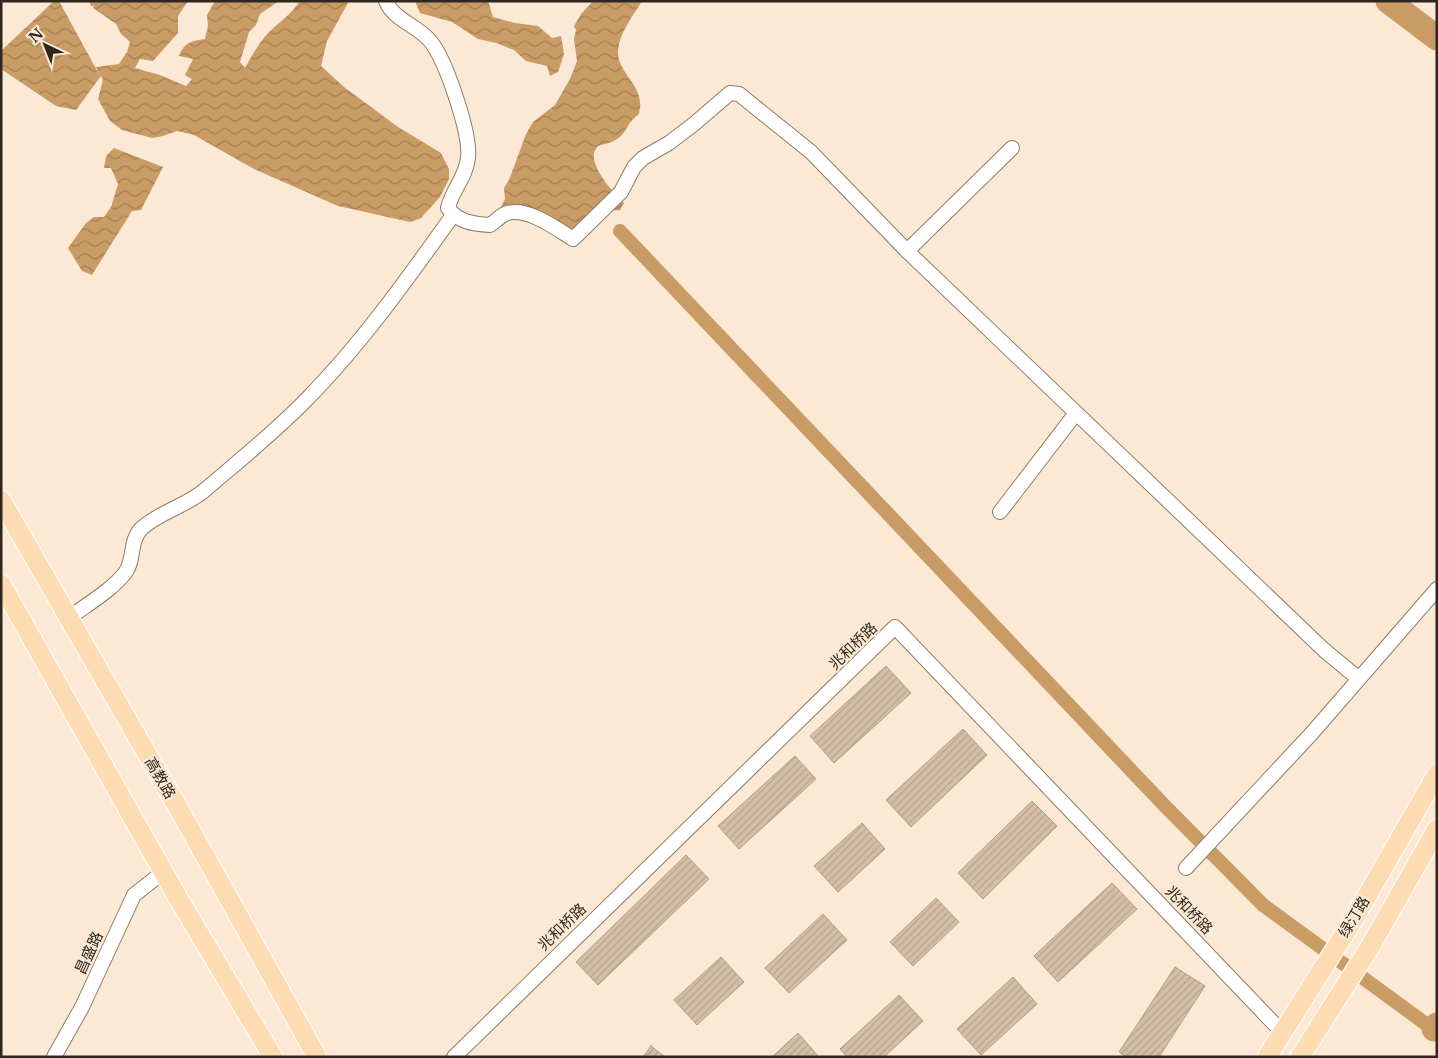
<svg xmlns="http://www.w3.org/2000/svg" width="1438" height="1058" font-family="'Libre Baskerville','Noto Sans SC',serif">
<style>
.water{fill:url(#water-waves)}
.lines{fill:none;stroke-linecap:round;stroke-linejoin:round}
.canal{stroke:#c99c66;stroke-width:14}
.river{stroke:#c99c66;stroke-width:25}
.building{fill:url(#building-hatch);stroke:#b39e86}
.minor-casing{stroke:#8f7b64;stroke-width:16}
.major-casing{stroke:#fff;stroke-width:21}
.minor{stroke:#fff;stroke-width:14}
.major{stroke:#fddcb3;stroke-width:19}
.labels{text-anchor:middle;stroke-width:4.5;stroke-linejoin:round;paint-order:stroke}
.street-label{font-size:15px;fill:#2f271d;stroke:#fbe9d5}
</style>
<defs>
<pattern id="water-waves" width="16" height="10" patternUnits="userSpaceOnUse" patternTransform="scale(1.25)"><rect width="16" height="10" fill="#c99c66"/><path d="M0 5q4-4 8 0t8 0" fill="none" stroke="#a47f53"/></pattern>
<pattern id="building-hatch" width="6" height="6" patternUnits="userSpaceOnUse" patternTransform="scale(1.25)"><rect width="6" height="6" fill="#d4bfa6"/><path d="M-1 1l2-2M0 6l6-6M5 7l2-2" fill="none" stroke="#b6a48e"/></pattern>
</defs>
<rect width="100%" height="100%" fill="#fbe9d5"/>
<path class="water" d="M54 1H59L100 76 96 67 119 64 127 52 130 42 121 34 116 24 93 8 94 6H91L89 1H188L178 16V33L153 61 140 59 135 68 160 75 186 86 192 79 185 75 193 59 179 56C184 42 192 41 205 39L208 26 207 15 215 1H279L260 14 256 25 249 32 240 62 245 68C252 55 259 43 269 32 280 22 291 14 300 1H349L327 41 321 66 344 87 398 127 441 153 449 169V179L440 197 421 218 410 222 338 206 254 169 194 135 177 131 163 136 152 138 122 130 110 121 98 99 103 80 101 76 76 110 56 106 1 69V51Z
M415 1H488L493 17 515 23 538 26 552 38 561 36 564 54 558 72 550 76 547 66 526 61 514 50 496 43 478 39 452 22 420 13Z
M593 1H642C633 16 620 32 618 50 616 70 640 84 640 103 641 106 639 111 639 114 627 122 627 133 617 139 612 143 604 144 598 146 596 149 594 151 594 153 591 168 614 194 624 203L620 210C609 211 595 209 586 216 580 221 580 228 571 230L553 220 513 218 501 207 505 199 504 188 509 180 526 134 533 122 555 105 570 79 577 61 574 39 576 30 574 26 581 14Z
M114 148 163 167 141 210 132 211 92 275 82 271 68 248 86 223 94 217H104L111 207 118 184 111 168H104L106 156Z"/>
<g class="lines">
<path class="canal" d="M620 231 1162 803 1263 905 1437 1032"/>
<path class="river" d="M1388 1 1437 38
M1434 1029 1437 1025"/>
</g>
<path class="building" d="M886 666 911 693 834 763 810 736Z
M963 729 987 755 911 827 886 800Z
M795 756 816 779 739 849 718 826Z
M1032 801 1057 826 983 899 958 873Z
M862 823 885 849 838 892 814 866Z
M686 855 709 879 598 985 576 962Z
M1112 883 1137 909 1058 982 1034 956Z
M936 898 959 922 913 966 890 942Z
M823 914 847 940 789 993 765 968Z
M721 957 744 982 697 1025 674 1000Z
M1175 967 1205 986 1159 1057H1126L1119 1052Z
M1013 977 1037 1004 981 1055 957 1029Z
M899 995 923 1021 884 1057H847L840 1049Z
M798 1033 819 1057H772Z
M650 1045 665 1057H643L651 1046Z"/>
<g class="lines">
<g class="minor-casing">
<path id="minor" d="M386 1C394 21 418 25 431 42 446 61 471 134 468 158 466 177 452 190 448 208 458 222 473 224 490 225 495 222 500 216 505 214 525 205 557 229 573 239L621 192 634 167 643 158 669 143 694 124 730 93 739 94 811 152 907 251 1324 650 1359 679
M907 251 1012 148
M1000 512 1076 413
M69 618C86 605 112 590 125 573 135 560 129 540 142 528 161 511 187 506 206 489 240 460 276 431 307 399 362 343 408 278 453 215
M1186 868 1312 733 1437 589
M54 1057 82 1007 134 895 163 872
M454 1057 895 627 1282 1032"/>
</g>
<g class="major-casing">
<path id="major" d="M1 500 181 813 317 1057
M1 584 178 898 273 1057
M1267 1057 1352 922 1437 774
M1300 1057 1370 947 1437 829"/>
</g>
<use href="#minor" class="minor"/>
<use href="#major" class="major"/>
</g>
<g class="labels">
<g class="street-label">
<text transform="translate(853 646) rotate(-44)" y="5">兆和桥路</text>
<text transform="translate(160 778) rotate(60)" y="5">高教路</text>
<text transform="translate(1189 910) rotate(46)" y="5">兆和桥路</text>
<text transform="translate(1354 917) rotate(-59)" y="5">绿汀路</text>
<text transform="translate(562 927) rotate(-44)" y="5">兆和桥路</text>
<text transform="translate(89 953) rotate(-65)" y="5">昌盛路</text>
</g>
</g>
<rect width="1438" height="1058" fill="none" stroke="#2f271d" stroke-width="5"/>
<g transform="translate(45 45) rotate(317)" stroke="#fbe9d5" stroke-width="4" paint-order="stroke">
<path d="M0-4L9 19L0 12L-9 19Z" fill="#2f271d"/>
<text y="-8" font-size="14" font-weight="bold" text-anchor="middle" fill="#2f271d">N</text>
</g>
</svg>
